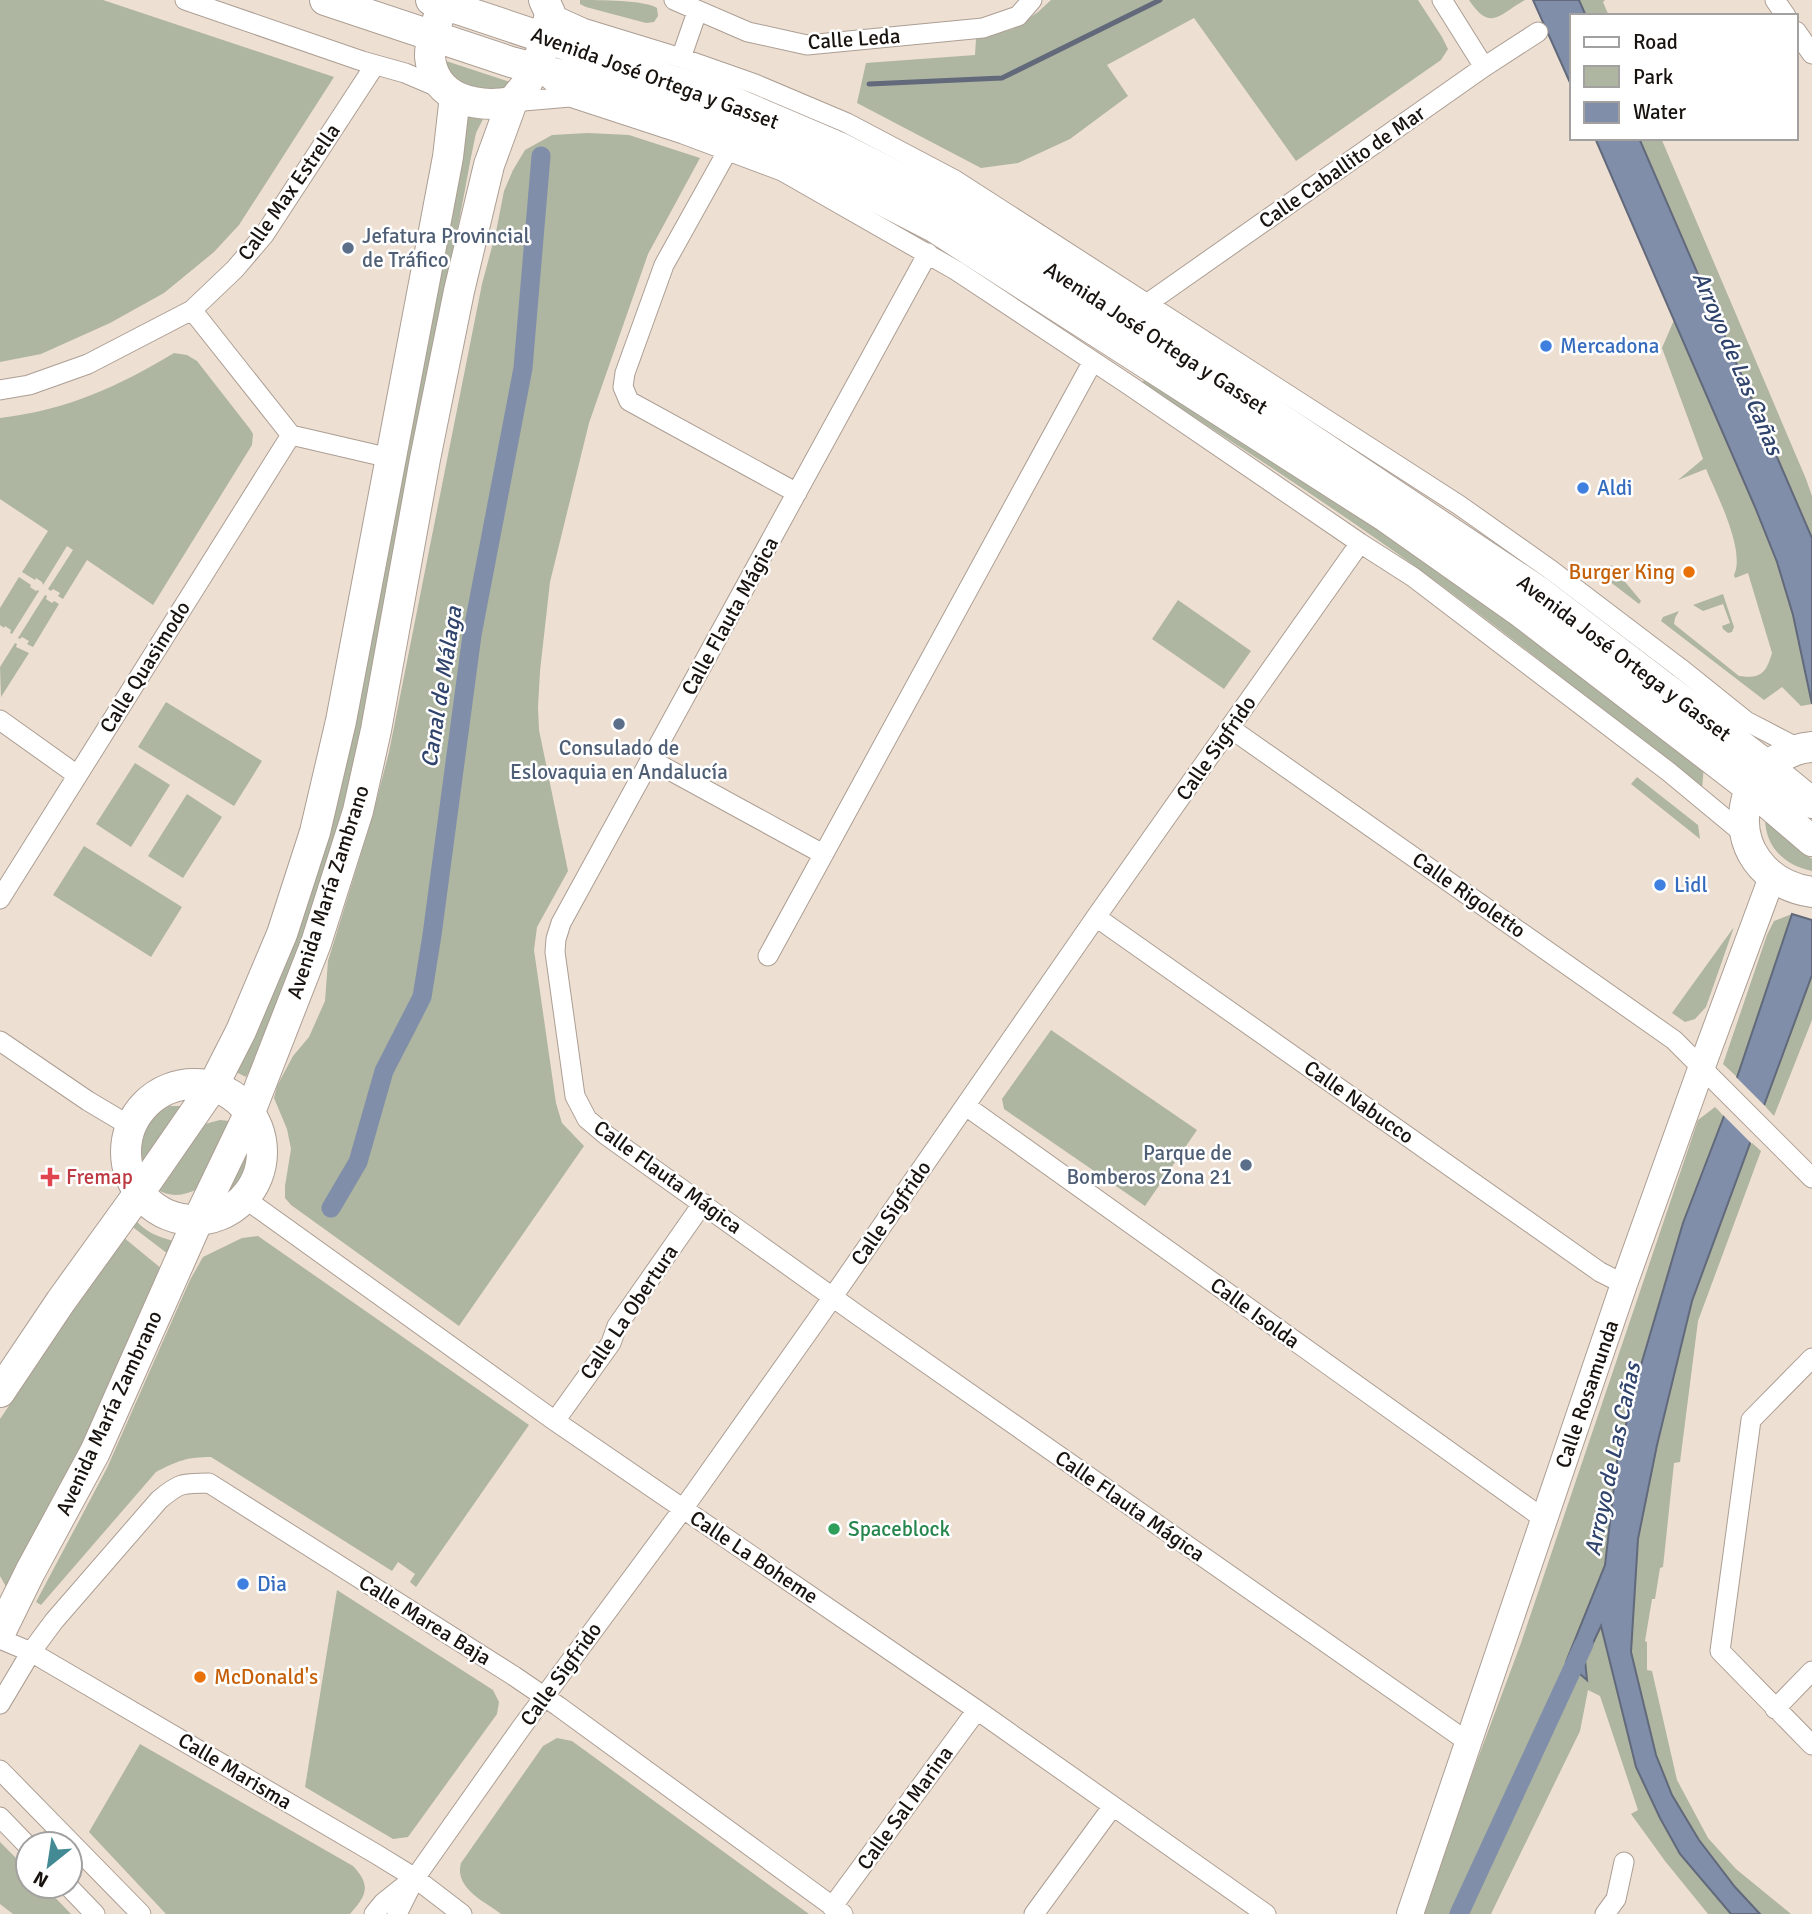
<svg xmlns="http://www.w3.org/2000/svg" width="1812" height="1914" font-family="Signika,sans-serif">
<style>
.green{fill:#aeb5a0}
.water{fill:#808ea9;stroke:#61697b;stroke-width:2}
.pier{fill:#eedfd3}
.lines{fill:none;stroke-linecap:round;stroke-linejoin:round}
.stream{stroke:#61697b;stroke-width:5}
.canal{stroke:#808ea9;stroke-width:19}
.street-casing{stroke:#ac9e93;stroke-width:21}
.secondary-casing{stroke:#ac9e93;stroke-width:28}
.primary-casing{stroke:#ac9e93;stroke-width:32}
.street{stroke:#fff;stroke-width:19}
.secondary{stroke:#fff;stroke-width:26}
.primary{stroke:#fff;stroke-width:30}
.service-dot{fill:#5c6f8a;stroke:#fff;stroke-width:2.5}
.shop-dot{fill:#3f7fe0;stroke:#fff;stroke-width:2.5}
.food-dot{fill:#e8710a;stroke:#fff;stroke-width:2.5}
.health-dot{fill:#e0444e;stroke:#fff;stroke-width:2.5}
.leisure-dot{fill:#2e9e5b;stroke:#fff;stroke-width:2.5}
.labels{text-anchor:middle;stroke-width:5;stroke-linejoin:round;paint-order:stroke}
.street-label{font-size:21px;fill:#18130f;stroke:#fff}
.service-label{font-size:21px;fill:#4e5e75;stroke:#fff;text-anchor:start}
.shop-label{font-size:21px;fill:#366cbe;stroke:#fff;text-anchor:start}
.food-label{font-size:21px;fill:#c56008;stroke:#fff;text-anchor:end}
.health-label{font-size:21px;fill:#be3a42;stroke:#fff;text-anchor:start}
.leisure-label{font-size:21px;fill:#27864d;stroke:#fff;text-anchor:start}
.water-label{font-size:23px;font-style:italic;fill:#2f436c;stroke:#fff}
</style>
<rect width="100%" height="100%" fill="#eedfd3"/>
<path class="green" d="M0 0H103L334 77 239 225 214 252 164 293 110 323 41 354 0 362Z
M580 0C599 0 645 0 657 8L658 16 654 22 646 23 586 7 580 4Z
M1051 0H1418L1442 37 1448 49 1441 60 1296 161 1194 18 1107 65 1128 96 1070 139 1018 163 981 168 857 103 866 63 975 55 976 39 1013 29 1038 12Z
M1469 0H1525C1499 14 1491 33 1469 0Z
M1579 0H1605L1603 2 1609 16H1586Z
M443 60 510 82 505 89 496 93 457 84Z
M462 114 484 117 476 133 471 157 394 572 344 811 318 905 262 1047 246 1077 234 1071 276 985Z
M588 133 629 135 700 158 648 254 589 423 550 582 540 671 538 707 539 730 568 871 537 927 534 950 556 1103 562 1123 584 1146 459 1326 291 1205 285 1198V1186L291 1149 287 1129 274 1098 277 1086 293 1056 309 1037 325 1001 328 961 372 818 389 752 482 284 496 232 504 191 513 170 525 150 552 135Z
M1639 138H1661L1806 479 1812 496V538Z
M1674 320 1755 507 1777 562 1793 615 1812 704 1801 706 1782 687 1764 700 1661 621 1663 617 1679 611 1675 618 1674 624 1739 676C1761 679 1766 673 1772 653L1748 573 1735 578 1734 575C1746 551 1716 493 1706 469L1678 480 1703 459 1662 348Z
M174 353 187 355 197 361 250 429 253 434 252 445 153 605 87 560 63 599 58 596 60 593 53 589 51 591 48 589 73 550 67 546 43 585 42 582 36 578 35 580 22 572 48 531 0 499V418C67 410 117 387 174 353Z
M1147 376 1423 557 1704 764 1702 790C1608 714 1514 638 1416 567 1327 503 1234 443 1142 383Z
M1611 565 1641 601 1639 604 1600 574Z
M19 577 31 585 30 587 36 591 38 590 39 591 12 634 10 633 11 630 5 626 4 628 0 625V608Z
M1723 594 1734 627 1732 632 1728 633 1723 629 1722 626 1730 623 1723 604 1703 611 1693 605Z
M45 595 47 596 46 599 52 603 54 601 59 604 33 647 27 644 29 641 22 637 20 639 18 638Z
M1178 600 1251 651 1224 689 1152 639Z
M15 643 17 644 16 647 29 653 1 697 0 667Z
M166 702 262 761 234 806 138 747Z
M135 763 170 785 131 847 96 824Z
M1637 777 1698 825 1700 839 1631 784Z
M187 794 222 817 183 878 148 856Z
M1765 818 1812 859V871C1785 866 1765 847 1765 818Z
M84 846 182 907 151 957 53 895Z
M1792 914 1737 1077 1723 1064 1767 935 1774 921Z
M1734 927 1706 1007 1695 1019 1685 1022 1672 1013Z
M1812 975V1020L1774 1116 1763 1104Z
M1051 1030 1197 1130 1145 1206 1004 1109 1002 1099Z
M169 1106H184L143 1171C139 1155 139 1134 150 1120 154 1114 164 1110 169 1106Z
M1715 1107 1724 1116 1683 1223 1641 1365 1617 1460 1605 1565 1566 1661 1585 1660 1601 1625 1636 1767 1660 1818 1680 1854 1731 1914H1708L1665 1861 1631 1814 1638 1810 1600 1696 1588 1690 1580 1731 1491 1914H1423L1465 1793 1521 1643 1698 1120Z
M220 1120 229 1121 199 1188C185 1196 170 1198 157 1189L201 1125Z
M246 1133 251 1148V1168L244 1183 228 1201 216 1204Z
M1750 1141 1761 1151 1698 1321 1680 1462 1674 1463 1663 1567 1660 1568 1655 1599H1652L1645 1641 1647 1642V1670L1652 1671 1677 1780 1708 1838 1736 1869 1791 1914H1760L1735 1887 1699 1840 1672 1795 1656 1755 1631 1652 1638 1539 1657 1445 1692 1301Z
M135 1219C144 1232 159 1237 174 1241L168 1254 130 1225Z
M258 1236 529 1425 416 1587 410 1582 415 1574 398 1562 392 1571 211 1457C187 1457 177 1461 156 1472L41 1605 36 1602 107 1468 190 1280 203 1257 242 1238Z
M123 1237 162 1269 123 1364 9 1592 0 1576V1419Z
M337 1590 493 1690 499 1702 497 1714 408 1837 393 1839 305 1787Z
M557 1738 572 1741 809 1914H501C484 1901 454 1888 461 1863L543 1746Z
M140 1744 353 1866C372 1886 366 1896 350 1914H166L89 1832Z
M0 1842 28 1870V1886H44L71 1914H13L0 1904Z"/>
<path class="water" d="M1533 0H1579L1586 16H1572V87Z
M1595 138H1639L1812 538V704L1793 615 1777 562 1755 507Z
M1792 914 1812 920V975L1692 1301 1657 1445 1638 1539 1631 1652 1656 1755 1672 1795 1699 1840 1735 1887 1760 1914H1731L1680 1854 1660 1818 1636 1767 1601 1626 1585 1660 1587 1680 1566 1662 1605 1565 1617 1460 1641 1365 1683 1223 1724 1116Z"/>
<path class="pier" d="M1734 1075 1766 1107 1752 1144 1721 1113Z"/>
<g class="lines">
<path class="stream" d="M869 84 1002 78 1160 0"/>
<path class="canal" d="M331 1208 358 1162 384 1071 422 997 432 935 472 635 523 368 541 156
M1459 1914 1584 1644"/>
<g class="street-casing">
<path id="street" d="M185 0 362 61 405 73 445 90
M674 0 748 32 807 45 983 28 1018 16 1032 0
M1442 0 1484 67
M1775 0 1786 16
M550 13 583 28 681 58 755 84 847 123 955 180 1459 505 1551 570 1680 668 1746 721 1798 748
M1796 31 1812 54
M681 58 697 12
M544 75 570 97 683 134 782 171 957 271 1129 385 1360 543 1413 577 1669 772 1745 835
M512 102 570 97
M728 150 664 265 625 373 623 387 629 401 797 493
M928 253 561 923 556 939 555 952 575 1096 587 1119 606 1135 859 1316 1468 1742
M1148 303 1484 67 1538 32
M192 310 291 435 390 458
M0 390 29 385 88 364 192 310 235 269 264 235 375 65
M0 720 77 775
M1230 728 1674 1040 1812 1178
M651 760 823 854
M0 899 291 435
M1096 917 1600 1272 1624 1284
M768 956 1093 361
M0 1041 88 1101 130 1126
M966 1106 1544 1519
M244 1198 555 1421 977 1710 1266 1914
M1812 1358 1751 1420 1720 1651 1812 1745
M555 1421 611 1343 617 1326 703 1203
M0 1639 31 1652 376 1854 415 1878 462 1914
M0 1704 31 1652 54 1621 159 1500C179 1483 182 1483 209 1483L514 1676 558 1706 843 1914
M1775 1709 1812 1671
M0 1770 141 1914
M0 1817 28 1846
M68 1886 95 1914
M832 1907 977 1710
M374 1914 383 1903 408 1883
M397 1914 415 1878 521 1728 683 1509 816 1321 1096 917 1360 543
M1034 1914 1113 1806
M1605 1914 1616 1899 1624 1862"/>
</g>
<g class="secondary-casing">
<path id="secondary" d="M1410 1914 1624 1284 1701 1069 1772 877"/>
</g>
<g class="primary-casing">
<path id="primary" d="M325 0 511 62 600 85 725 127 833 175 934 227 1386 517 1522 613 1750 788 1812 841
M431 0 724 98 841 148 939 198 1161 339 1538 591 1766 765 1812 803
M438 19C435 31 429 45 430 57 434 100 477 108 512 102
M1812 747C1799 748 1792 751 1781 757 1777 760 1771 762 1767 765 1758 773 1751 787 1747 798 1734 845 1764 885 1812 892
M126 1152a68 68 0 1 1 136 0a68 68 0 1 1-136 0Z
M0 1392 61 1301 139 1193 213 1086 241 1031 282 934 315 832 341 721 448 157 455 96
M0 1633 30 1572 95 1452 198 1220 250 1112 316 943 358 811 376 730 425 459 459 291 489 165 512 102 526 85 542 51 550 13 544 0"/>
</g>
<use href="#street" class="street"/>
<use href="#secondary" class="secondary"/>
<use href="#primary" class="primary"/>
</g>
<g class="service-dot">
<circle cx="348" cy="248" r="7"/>
<circle cx="619" cy="724" r="7"/>
<circle cx="1246" cy="1165" r="7"/>
</g>
<g class="shop-dot">
<circle cx="1546" cy="346" r="7"/>
<circle cx="1583" cy="488" r="7"/>
<circle cx="1660" cy="885" r="7"/>
<circle cx="243" cy="1584" r="7"/>
</g>
<g class="food-dot">
<circle cx="1689" cy="572" r="7"/>
<circle cx="200" cy="1677" r="7"/>
</g>
<path class="health-dot" d="M46.5 1166.5h7v7h7v7h-7v7h-7v-7h-7v-7h7z"/>
<circle class="leisure-dot" cx="834" cy="1529" r="7"/>
<g class="labels">
<g class="street-label">
<text transform="translate(854 39) rotate(-4)" y="7">Calle Leda</text>
<text transform="translate(655 78) rotate(20)" y="7">Avenida José Ortega y Gasset</text>
<text transform="translate(1342 167) rotate(-35)" y="7">Calle Caballito de Mar</text>
<text transform="translate(289 192) rotate(-55)" y="7">Calle Max Estrella</text>
<text transform="translate(1156 338) rotate(33)" y="7">Avenida José Ortega y Gasset</text>
<text transform="translate(730 616) rotate(-61)" y="7">Calle Flauta Mágica</text>
<text transform="translate(1624 658) rotate(37)" y="7">Avenida José Ortega y Gasset</text>
<text transform="translate(145 667) rotate(-58)" y="7">Calle Quasimodo</text>
<text transform="translate(1216 748) rotate(-55)" y="7">Calle Sigfrido</text>
<text transform="translate(328 892) rotate(-72)" y="7">Avenida María Zambrano</text>
<text transform="translate(1469 895) rotate(35)" y="7">Calle Rigoletto</text>
<text transform="translate(1359 1102) rotate(35)" y="7">Calle Nabucco</text>
<text transform="translate(668 1177) rotate(36)" y="7">Calle Flauta Mágica</text>
<text transform="translate(891 1213) rotate(-55)" y="7">Calle Sigfrido</text>
<text transform="translate(629 1312) rotate(-56)" y="7">Calle La Obertura</text>
<text transform="translate(1255 1313) rotate(36)" y="7">Calle Isolda</text>
<text transform="translate(1587 1394) rotate(-71)" y="7">Calle Rosamunda</text>
<text transform="translate(109 1413) rotate(-65)" y="7">Avenida María Zambrano</text>
<text transform="translate(1130 1506) rotate(35)" y="7">Calle Flauta Mágica</text>
<text transform="translate(754 1557) rotate(34)" y="7">Calle La Boheme</text>
<text transform="translate(425 1620) rotate(32)" y="7">Calle Marea Baja</text>
<text transform="translate(561 1674) rotate(-54)" y="7">Calle Sigfrido</text>
<text transform="translate(235 1771) rotate(31)" y="7">Calle Marisma</text>
<text transform="translate(905 1808) rotate(-54)" y="7">Calle Sal Marina</text>
</g>
<g class="service-label">
<text x="362" y="243">Jefatura Provincial<tspan x="362" dy="24">de Tráfico</tspan></text>
<text x="619" y="755" text-anchor="middle">Consulado de<tspan x="619" dy="24">Eslovaquia en Andalucía</tspan></text>
<text x="1232" y="1160" text-anchor="end">Parque de<tspan x="1232" dy="24">Bomberos Zona 21</tspan></text>
</g>
<g class="shop-label">
<text x="1560" y="353">Mercadona</text>
<text x="1597" y="495">Aldi</text>
<text x="1674" y="892">Lidl</text>
<text x="257" y="1591">Dia</text>
</g>
<g class="food-label">
<text x="1675" y="579">Burger King</text>
<text x="214" y="1684" text-anchor="start">McDonald's</text>
</g>
<g class="health-label">
<text x="66" y="1184">Fremap</text>
</g>
<g class="leisure-label">
<text x="848" y="1536">Spaceblock</text>
</g>
<g class="water-label">
<text transform="translate(1738 363) rotate(67)" y="8">Arroyo de Las Cañas</text>
<text transform="translate(441 687) rotate(-81)" y="8">Canal de Málaga</text>
<text transform="translate(1612 1459) rotate(-78)" y="8">Arroyo de Las Cañas</text>
</g>
</g>
<rect x="1570" y="14" width="228" height="126" fill="#ffffff" stroke="#a3a19f" stroke-width="2"/>
<rect x="1584" y="37" width="35" height="10" fill="#ffffff" stroke="#a3a19f" stroke-width="2"/>
<text x="1633" y="49" font-size="21" fill="#18130f">Road</text>
<rect x="1584" y="66" width="35" height="21" fill="#aeb5a0" stroke="#a3a19f" stroke-width="2"/>
<text x="1633" y="84" font-size="21" fill="#18130f">Park</text>
<rect x="1584" y="102" width="35" height="21" fill="#808ea9" stroke="#a3a19f" stroke-width="2"/>
<text x="1633" y="119" font-size="21" fill="#18130f">Water</text>
<g transform="translate(49 1865) rotate(210)"><circle r="33" fill="#ffffff" stroke="#a3a19f" stroke-width="2"/>
<path d="M0-5L12 26L0 18L-12 26Z" fill="#448a95"/>
<text y="-10" font-size="19" font-weight="bold" text-anchor="middle" fill="#18130f">N</text>
</g>
</svg>
